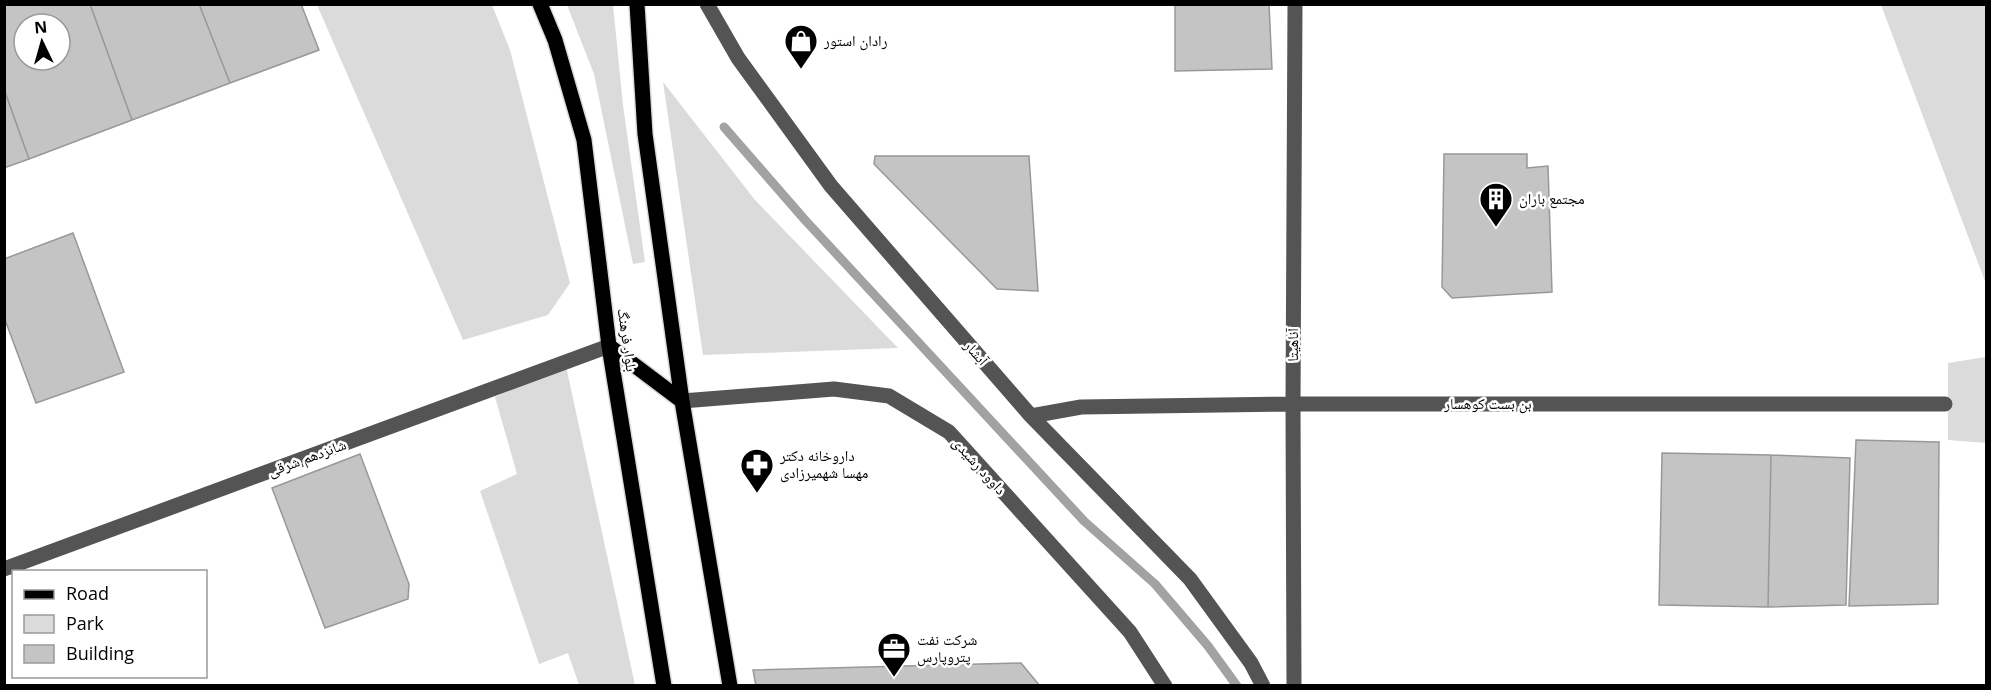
<svg xmlns="http://www.w3.org/2000/svg" width="1991" height="690" font-family="'Open Sans','Noto Naskh Arabic',sans-serif">
<style>
.green{fill:#dbdbdb}
.lines{fill:none;stroke-linecap:round;stroke-linejoin:round}
.stream{stroke:#a2a2a2;stroke-width:9}
.building{fill:#c4c4c4;stroke:#989898;stroke-width:1.5;fill-rule:evenodd}
.major-casing{stroke:#dbdbdb;stroke-width:18}
.minor{stroke:#545454;stroke-width:15}
.major{stroke:#000;stroke-width:15}
.labels{text-anchor:middle;stroke-width:5;stroke-linejoin:round;paint-order:stroke}
.poi-label{font-size:15px;fill:#000;stroke:#fff;text-anchor:start}
.street-label{font-size:15px;fill:#000;stroke:#fff}
</style>
<rect width="100%" height="100%" fill="#fff"/>
<path class="green" d="M317 5H492L510 50 570 283 548 315 463 340Z
M567 5H613L623 105 645 262 633 264 594 74Z
M1881 5H1986V284Z
M663 82 755 200 898 348 703 355Z
M1986 357V443L1948 440V363Z
M566 366 635 685H579L568 653 539 664 480 491 517 474 495 397Z"/>
<g class="lines">
<path class="stream" d="M724 127 805 220 1084 521 1155 584 1208 646 1237 686"/>
</g>
<path class="building" d="M4 4H90L132 120 29 159 4 89ZM24 24H60V60H24Z
M90 4H199L230 83 132 120Z
M199 4H301L319 50 230 83Z
M1175 4H1269L1272 69 1175 71Z
M4 89 29 159 4 168Z
M1444 154H1527V168L1548 166 1552 292 1452 298 1442 287Z
M875 156H1029L1038 291 997 289 874 164Z
M73 233 124 372 36 403 4 317V259Z
M1856 440 1939 442 1938 604 1849 606Z
M1662 453 1771 455 1768 607 1659 605Z
M360 454 409 584 408 599 325 628 272 488Z
M1771 455 1850 458 1846 605 1768 607Z
M1021 663 1040 686H756L753 670Z"/>
<g class="lines">
<g class="major-casing">
<path id="major" d="M540 4 555 40 584 140 609 346 664 686
M637 4 645 134 682 401 730 686
M609 346 682 401"/>
</g>
<path class="minor" d="M707 4 738 58 831 186 1031 416 1190 579 1251 663 1263 686
M682 401 834 389 889 396 949 432 1130 632 1165 686
M1031 416 1081 407 1293 404H1945
M4 569 609 346
M1294 686 1293 404 1295 4"/>
<use href="#major" class="major"/>
</g>
<defs>
<g id="shop-pin" transform="scale(1.725)"><path d="M0 17L-7.5 6A9.5 9.5 0 1 1 7.5 6Z" fill="#000" stroke="#fff"/><path d="M-5-2.5h2.3a2.7 3.5 0 0 1 5.4 0H5L5.5 6h-11ZM-1.5-2.5h3a1.5 2.3 0 0 0-3 0Z" fill="#fff"/></g>
<g id="building-pin" transform="scale(1.725)"><path d="M0 17L-7.5 6A9.5 9.5 0 1 1 7.5 6Z" fill="#000" stroke="#fff"/><path d="M-4-6H4V6H1V3H-1V6H-4ZM-2.5-4.3h1.7v1.8h-1.7ZM.8-4.3h1.7v1.8H.8ZM-2.5-1h1.7V.8h-1.7ZM.8-1h1.7V.8H.8Z" fill="#fff"/></g>
<g id="pharmacy-pin" transform="scale(1.725)"><path d="M0 17L-7.5 6A9.5 9.5 0 1 1 7.5 6Z" fill="#000" stroke="#fff"/><path d="M-2-6h4v4h4v4h-4v4h-4v-4h-4v-4h4Z" fill="#fff"/></g>
<g id="office-pin" transform="scale(1.725)"><path d="M0 17L-7.5 6A9.5 9.5 0 1 1 7.5 6Z" fill="#000" stroke="#fff"/><path d="M-6-3h4V-5.5h4V-3h4V5H-6ZM-1-4.5V-3h2v-1.5ZM-6 0V1H6V0Z" fill="#fff"/></g>
</defs>
<g fill-rule="evenodd">
<use href="#shop-pin" x="801" y="41"/>
<use href="#building-pin" x="1496" y="199"/>
<use href="#pharmacy-pin" x="757" y="465"/>
<use href="#office-pin" x="894" y="649"/>
</g>
<g class="labels">
<g class="poi-label">
<text x="824" y="46">رادان استور</text>
<text x="1519" y="204">مجتمع باران</text>
<text x="780" y="461">داروخانه دکتر<tspan x="780" dy="17">مهسا شهمیرزادی</tspan></text>
<text x="917" y="645">شرکت نفت<tspan x="917" dy="17">پتروپارس</tspan></text>
</g>
<g class="street-label">
<text transform="translate(627 340) rotate(82)" y="5">بلوار فرهنگ</text>
<text transform="translate(1293 345) rotate(-90)" y="5">آناهیتا</text>
<text transform="translate(976 353) rotate(49)" y="5">آبشار</text>
<text x="1488" y="409">بن بست کوهسار</text>
<text transform="translate(307 458) rotate(-20)" y="5">شانزدهم شرقی</text>
<text transform="translate(979 466) rotate(48)" y="5">داوود رشیدی</text>
</g>
</g>
<rect width="1991" height="690" fill="none" stroke="#000000" stroke-width="12"/>
<rect x="12" y="570" width="195" height="108" fill="#ffffff" stroke="#999999" stroke-width="1.5"/>
<rect x="24" y="590" width="30" height="9" fill="#000000" stroke="#999999" stroke-width="1.5"/>
<text x="66" y="600" font-size="18" fill="#000000">Road</text>
<rect x="24" y="615" width="30" height="18" fill="#dbdbdb" stroke="#999999" stroke-width="1.5"/>
<text x="66" y="630" font-size="18" fill="#000000">Park</text>
<rect x="24" y="645" width="30" height="18" fill="#c4c4c4" stroke="#999999" stroke-width="1.5"/>
<text x="66" y="660" font-size="18" fill="#000000">Building</text>
<g transform="translate(42 42) rotate(355)"><circle r="28" fill="#ffffff" stroke="#999999" stroke-width="1.5"/>
<path d="M0-4.5L10 22L0 15L-10 22Z" fill="#000000"/>
<text y="-9" font-size="16" font-weight="bold" text-anchor="middle" fill="#000000">N</text>
</g>
</svg>
